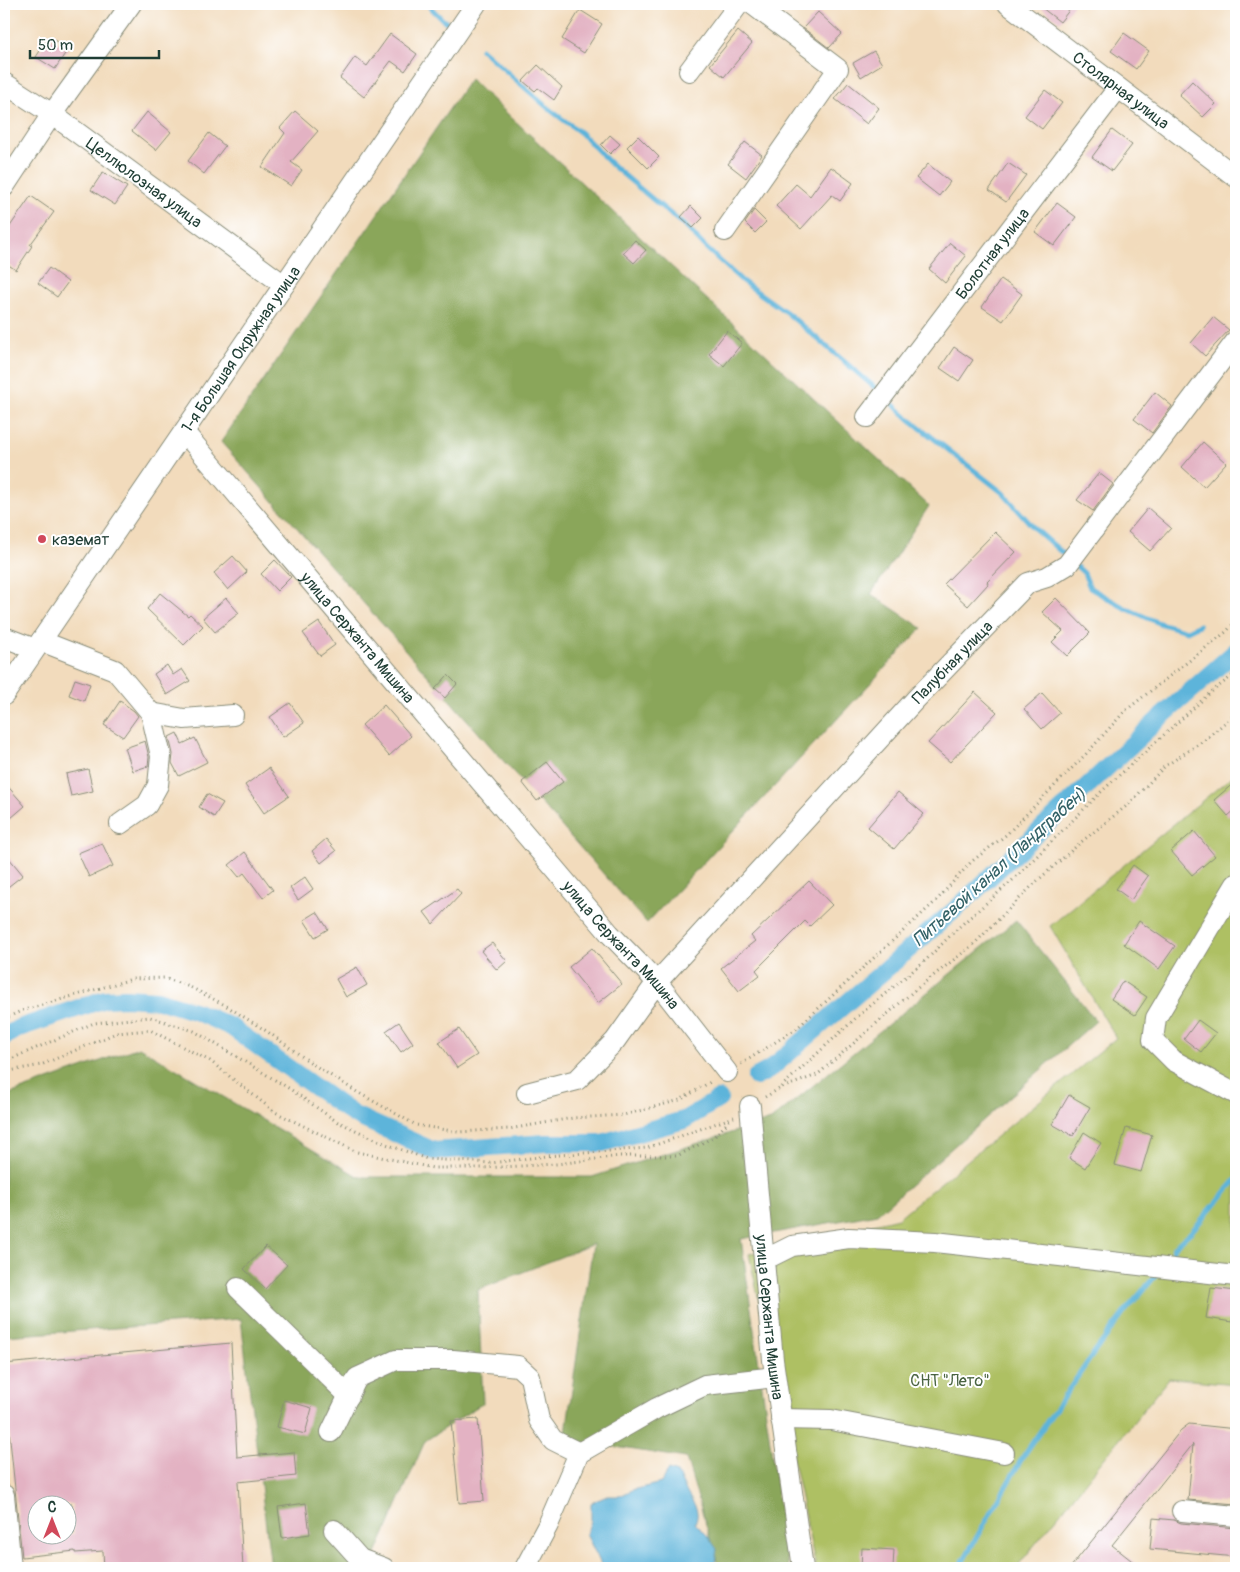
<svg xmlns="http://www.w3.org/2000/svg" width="1240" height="1572" font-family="Pangolin,sans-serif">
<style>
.green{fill:#aec064;stroke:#667e4c}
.forest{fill:#8aa65a;stroke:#547247}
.water{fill:#5db4da;stroke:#3e7887}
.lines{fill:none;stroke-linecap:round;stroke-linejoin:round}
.stream{stroke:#5db4da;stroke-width:5}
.canal{stroke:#5db4da;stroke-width:18}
.building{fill:#e3b2c3;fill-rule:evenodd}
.minor-casing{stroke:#888c78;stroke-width:22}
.path{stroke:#888c78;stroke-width:3;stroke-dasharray:1 4;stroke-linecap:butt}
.minor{stroke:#fff;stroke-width:20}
.poi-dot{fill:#d1495b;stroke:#fff;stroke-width:2}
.labels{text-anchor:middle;stroke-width:4;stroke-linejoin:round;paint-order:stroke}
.street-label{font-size:16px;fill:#1f3d34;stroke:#fff}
.poi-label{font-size:16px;fill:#1f3d34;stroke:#fff;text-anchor:start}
.park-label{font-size:16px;fill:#4a6442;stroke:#fff}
.water-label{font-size:18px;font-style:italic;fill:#326166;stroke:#fff}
</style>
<rect width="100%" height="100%" fill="#fff"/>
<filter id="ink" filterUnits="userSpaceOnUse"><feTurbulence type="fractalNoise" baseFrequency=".02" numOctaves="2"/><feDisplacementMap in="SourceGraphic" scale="10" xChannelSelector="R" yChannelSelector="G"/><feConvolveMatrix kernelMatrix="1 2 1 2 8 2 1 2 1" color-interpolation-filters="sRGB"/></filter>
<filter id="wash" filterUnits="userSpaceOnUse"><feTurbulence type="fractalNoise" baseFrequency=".0096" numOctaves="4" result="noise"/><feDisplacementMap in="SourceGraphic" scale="20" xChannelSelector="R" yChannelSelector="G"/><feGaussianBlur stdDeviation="1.12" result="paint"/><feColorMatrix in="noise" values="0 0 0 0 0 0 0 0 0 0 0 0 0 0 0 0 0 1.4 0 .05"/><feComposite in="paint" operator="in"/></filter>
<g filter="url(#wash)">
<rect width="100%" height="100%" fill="#f2dbbc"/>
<path class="green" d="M1236 773V1384L1169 1378 1016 1568H816L749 1254 898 1218 1116 1038 1050 926Z"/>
<path class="forest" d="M470 79 929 506 871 594 922 628 647 923 221 442Z
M1016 920 1096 1021 877 1214 741 1239 788 1568H719L686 1458 565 1439 593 1244 478 1290 483 1403 425 1441 370 1568H271L241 1319 4 1336V1096L139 1047 359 1177H592L771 1120Z"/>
<path class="water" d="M668 1470 677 1473C681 1479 683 1486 687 1493 693 1504 701 1509 695 1523L707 1535 717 1549 714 1568H603L586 1534 591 1521V1503L607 1496H620L632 1490 661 1483Z"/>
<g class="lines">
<path class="stream" d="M427 4 443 20 451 25
M481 49 549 109 581 133 612 165 687 228 706 248 742 281 786 312 880 392
M886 398 909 419 1003 493 1034 528 1067 557
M1073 563 1084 573 1090 588 1123 607 1159 623 1187 631 1199 625
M1171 1256 1174 1247 1191 1232 1236 1180
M4 1263 5 1264
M959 1568 1024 1455 1096 1350 1127 1309 1157 1274"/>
<path class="canal" d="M4 1037 19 1028 105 999 125 998 158 1000 197 1012 231 1027 354 1115 434 1151 545 1143H602L684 1120 719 1099
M756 1077 769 1070 958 907 1161 717 1236 651"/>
</g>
<g id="blocks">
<path class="building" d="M1037 4H1074L1060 22Z
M580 10 602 24 584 53 562 39Z
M818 12 842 34 829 48 803 28Z
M738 31 752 43 724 77 710 65Z
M1124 33 1149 51 1136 69 1111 51Z
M390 34 417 54 405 71 391 61 364 97 340 78 355 57 367 66Z
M49 37 68 49 55 69 36 57Z
M874 51 882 64 861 77 853 63Z
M538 65 562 87 554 100 538 88 535 91 523 81Z
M1192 81 1216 104 1203 117 1179 95Z
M848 83 879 108 867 124 835 99Z
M1045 90 1062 103 1042 129 1025 116Z
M295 111 318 131 291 162 302 170 291 186 262 167 285 133 280 128Z
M147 112 171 132 156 150 132 131Z
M1112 130 1132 145 1112 171 1092 157Z
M209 133 225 146 204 174 188 161Z
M610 135 620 144 610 154 601 145Z
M638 136 659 157 648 168 627 147Z
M745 142 762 155 746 178 728 164Z
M1008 163 1026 175 1006 202 989 190Z
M928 164 950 182 939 196 916 178Z
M831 167 853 183 840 201 832 195 801 229 776 206 796 184 810 196Z
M103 172 127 187 115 205 91 190Z
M31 196 54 212 30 245 32 246 16 270 4 262V235Z
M1057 203 1076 217 1054 246 1035 232Z
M691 206 703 218 693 228 681 217Z
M754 210 766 222 755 233 745 223Z
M635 240 646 250 634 263 623 253Z
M950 243 966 256 945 283 929 269Z
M49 268 68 282 57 297 38 283Z
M1001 279 1022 294 1003 321 982 307Z
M1213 317 1229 330 1205 356 1191 343Z
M727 331 742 343 724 366 709 354Z
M954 347 973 360 959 381 940 368Z
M1155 392 1172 406 1152 433 1134 419Z
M1203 442 1226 463 1204 487 1182 467Z
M1099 473 1113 484 1093 511 1077 500Z
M1148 508 1171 528 1150 551 1128 532Z
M995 532 1016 552 987 582 988 584 968 606 944 584Z
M233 556 247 572 228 590 214 573Z
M275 560 291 577 277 591 261 574Z
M160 593 188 616 190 614 203 626 184 645 147 609Z
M226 598 239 613 215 632 203 618Z
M1056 598 1090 633 1067 656 1052 642 1063 631 1042 612Z
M319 622 335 645 320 656 303 633Z
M167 665 173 675 182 669 190 681 167 695 154 674Z
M448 675 457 684 445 698 435 689Z
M75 679 90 684 84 701 69 695Z
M975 692 997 712 950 762 928 743Z
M1042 693 1060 713 1042 729 1024 709Z
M120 701 134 711 138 716 123 737 104 725Z
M290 703 304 723 283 737 270 717Z
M384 705 411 736 389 756 362 725Z
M177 733 182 744 195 738 207 762 179 776 172 763 173 754 169 737Z
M145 741 149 757 148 766 133 771 125 748Z
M547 762 563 782 537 801 522 782Z
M269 768 289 796 264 813 245 785Z
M88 769 93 791 71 796 66 774Z
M1236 781V809L1228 816 1214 800Z
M4 782 25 806 4 824Z
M898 792 924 814 894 849 868 827Z
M207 794 223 803 214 817 199 807Z
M1194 831 1215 856 1192 875 1171 851Z
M326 839 336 851 321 863 312 851Z
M102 843 113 866 89 877 78 853Z
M4 852 23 875 4 890Z
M245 852 273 890 263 898 244 873 239 877 229 865Z
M1133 865 1148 876 1131 900 1116 889Z
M305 877 313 889 298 900 290 888Z
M809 881 832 905 810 926 805 921 756 970 760 975 739 991 721 968 755 941 751 936Z
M457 889 461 894 433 924 424 912Z
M317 912 328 929 315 937 304 920Z
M1139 921 1175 946 1159 969 1124 944Z
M492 943 507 961 497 970 481 951Z
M592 948 622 984 598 1003 569 967Z
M357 967 367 985 346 997 336 979Z
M1123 981 1147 997 1135 1015 1111 999Z
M1198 1020 1216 1033 1201 1052 1184 1039Z
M399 1022 413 1043 401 1052 386 1031Z
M459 1029 477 1055 457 1068 439 1042Z
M1069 1095 1090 1107 1073 1136 1052 1124Z
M1126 1128 1152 1135 1141 1172 1115 1165Z
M1084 1132 1101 1143 1085 1168 1069 1158Z
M266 1246 287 1265 265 1289 244 1269Z
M1211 1288 1236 1291 1232 1322 1206 1318Z
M231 1343 237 1457 294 1452 296 1476 238 1482 243 1568H104L103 1551 75 1553V1551L22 1557 4 1381V1364ZM38 1504H72L74 1534H38Z
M284 1400 312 1408 305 1434 277 1427Z
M478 1419 484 1501 459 1503 451 1421Z
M1189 1424 1236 1429V1504L1188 1500 1193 1444 1112 1545 1141 1568H1070L1181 1430Z
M306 1503 310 1534 282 1538 278 1507Z
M1153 1518 1174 1520 1181 1523 1236 1528V1557L1150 1549Z
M862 1548 894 1550 893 1568H861Z"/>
</g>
</g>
<g filter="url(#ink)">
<use href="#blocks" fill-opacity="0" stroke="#888c78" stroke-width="1"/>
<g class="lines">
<g class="minor-casing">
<g id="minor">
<path id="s1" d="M1008 4 1236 177"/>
<path d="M689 71 739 4"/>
<path id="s2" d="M4 83 52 114 284 285"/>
<path d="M4 187 52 114 131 4"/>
<path d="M725 231 838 69 752 4"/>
<path id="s3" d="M867 417 1118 88"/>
<path id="s4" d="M184 432 610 934 657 982 727 1072"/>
<path d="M4 637 35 649"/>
<path d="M41 641 115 670 151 713 161 756 158 785 147 805 120 824"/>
<path id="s5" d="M4 695 476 4"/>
<path d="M151 713 184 719 233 715"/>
<path d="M1236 884 1156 1018 1153 1040 1174 1061 1236 1094"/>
<path id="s6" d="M527 1093 577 1080 615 1041 657 982 915 700 1028 583 1047 577 1067 565 1236 341"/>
<path id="s7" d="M750 1106 773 1360 803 1568"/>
<path d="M764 1260 792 1246 849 1238 935 1242 1236 1276"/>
<path d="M238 1288 349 1396"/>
<path d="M781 1419 831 1420 1004 1453"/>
<path d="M331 1432 357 1378 396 1360H453L518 1366 530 1377 539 1420 553 1440 579 1453"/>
<path d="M4 1495 11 1568"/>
<path d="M1182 1511 1236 1516"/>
<path d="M334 1530 360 1559 384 1568"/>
<path d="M525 1568 548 1525 579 1453 657 1408 705 1385 775 1377"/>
</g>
</g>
<path class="path" d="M4 1019 21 1011 132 979 164 978 190 987 225 1005 268 1032 314 1065 357 1092 416 1125 458 1132 509 1129 573 1118 624 1115 680 1100 712 1081
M4 1062 94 1023 150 1017 194 1031 290 1089 336 1121 386 1144 427 1159 491 1163 547 1156 647 1148 734 1117
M741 1064 796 1029 936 901 971 862 1006 835 1087 753 1125 711 1226 632 1236 621
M4 1072 41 1065 116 1033 150 1030 210 1061 275 1112 357 1152 433 1168H482L557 1164 620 1156H677L714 1137 730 1120
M781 1087 857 1017 926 960 959 927 1014 879 1102 791 1210 693 1236 673
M765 1097 779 1089 817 1075 915 990 974 944 1036 882 1080 843 1129 804 1164 767 1206 739 1236 713"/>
<use href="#minor" class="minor"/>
</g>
</g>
<circle class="poi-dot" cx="42" cy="539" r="5"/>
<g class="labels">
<g class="street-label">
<text dy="6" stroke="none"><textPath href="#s1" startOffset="142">Столярная улица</textPath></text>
<text dy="6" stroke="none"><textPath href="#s2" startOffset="172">Целлюлозная улица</textPath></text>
<text dy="6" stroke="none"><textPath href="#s3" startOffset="206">Болотная улица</textPath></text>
<text dy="6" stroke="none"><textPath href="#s5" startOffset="419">1-я Большая Окружная улица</textPath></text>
<text dy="6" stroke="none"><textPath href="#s4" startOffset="269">улица Сержанта Мишина</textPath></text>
<text dy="6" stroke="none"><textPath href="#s6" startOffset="614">Палубная улица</textPath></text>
<text dy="6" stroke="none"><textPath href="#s4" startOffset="674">улица Сержанта Мишина</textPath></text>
<text dy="6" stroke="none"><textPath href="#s7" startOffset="212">улица Сержанта Мишина</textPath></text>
</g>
<g class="poi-label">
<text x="52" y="545">каземат</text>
</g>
<g class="park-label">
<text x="950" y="1386">СНТ "Лето"</text>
</g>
<g class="water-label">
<text transform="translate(999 867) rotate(-42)" y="6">Питьевой канал (Ландграбен)</text>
</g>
</g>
<rect width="1240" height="1572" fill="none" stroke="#fff" stroke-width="20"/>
<g transform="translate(52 1520)"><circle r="24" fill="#ffffff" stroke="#a5b1ae"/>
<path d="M0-4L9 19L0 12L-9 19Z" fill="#d1495b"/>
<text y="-8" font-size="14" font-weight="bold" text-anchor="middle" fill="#1f3d34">С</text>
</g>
<path d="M30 50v8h129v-8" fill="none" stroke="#1f3d34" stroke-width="2.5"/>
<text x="38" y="50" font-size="15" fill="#1f3d34" stroke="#ffffff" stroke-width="4" paint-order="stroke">50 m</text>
</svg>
